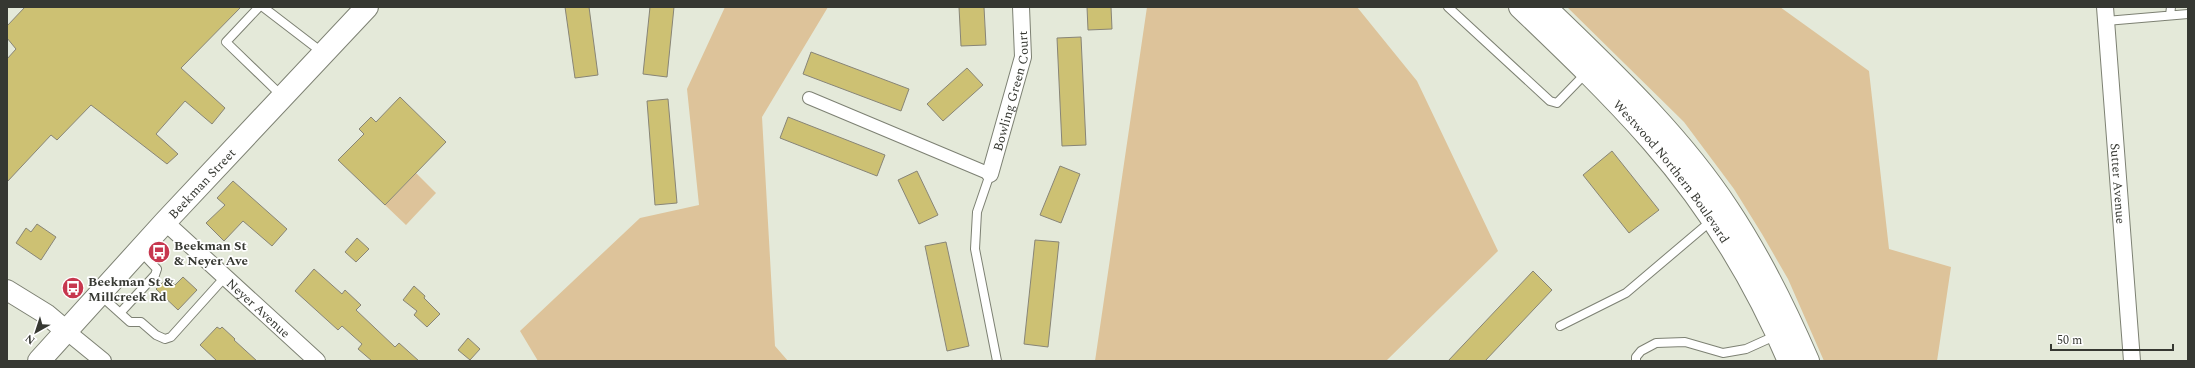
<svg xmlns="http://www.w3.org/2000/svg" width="2195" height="368" font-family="Spectral,serif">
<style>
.green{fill:#ddc39a}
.building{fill:#cdc173;stroke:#888577}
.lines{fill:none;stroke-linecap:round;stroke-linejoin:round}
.service-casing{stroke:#7d8173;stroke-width:10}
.pedestrian-casing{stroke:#7d8173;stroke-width:14}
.minor-casing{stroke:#7d8173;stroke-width:18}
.tertiary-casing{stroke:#7d8173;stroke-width:22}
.secondary-casing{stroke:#7d8173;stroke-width:24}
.primary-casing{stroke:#7d8173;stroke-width:24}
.service{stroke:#fff;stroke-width:8}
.pedestrian{stroke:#fff;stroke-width:12}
.minor{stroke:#fff;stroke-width:16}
.tertiary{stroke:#fff;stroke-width:20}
.secondary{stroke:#fff;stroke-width:22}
.primary{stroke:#fff;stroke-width:22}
.labels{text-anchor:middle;stroke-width:3.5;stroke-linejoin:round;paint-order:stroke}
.street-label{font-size:13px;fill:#363832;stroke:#fff}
.poi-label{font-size:13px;font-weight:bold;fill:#363832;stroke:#fff;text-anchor:start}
</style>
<rect width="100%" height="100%" fill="#e4e9d9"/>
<path class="green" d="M725 7H828L762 117 775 346 788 361H538L520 331 640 218 699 205 687 89Z
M1147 7H1357L1417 81 1498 251 1386 361H1095Z
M1567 7H1780L1869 71 1889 249 1951 267 1937 361H1824L1788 279 1762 234 1734 189 1684 122Z
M416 173 436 193 406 225 385 205Z"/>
<path class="building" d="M25 7H241L181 68 225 108 212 124 185 101 156 134 178 154 167 164 91 105 57 140 51 135 7 182V59L16 49 7 38V26Z
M565 7H589L598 75 575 78Z
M650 7H674L667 77 643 74Z
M959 7H984L986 45 961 46Z
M1087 7H1111L1112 29 1088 30Z
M1081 37 1086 145 1062 146 1057 38Z
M811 52 909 89 901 111 803 74Z
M967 68 983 85 943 121 927 104Z
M400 97 446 142 385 205 338 160 364 134 359 129 371 117 376 122Z
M668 99 677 203 655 205 647 101Z
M788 117 885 155 877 176 780 138Z
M1612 151 1659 210 1629 233 1583 175Z
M1060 166 1080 174 1061 223 1040 215Z
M917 171 938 215 919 224 898 180Z
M233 181 287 229 272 246 243 221 224 241 206 223 225 205 217 198Z
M37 224 56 237 41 260 16 243 26 228 31 232Z
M357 238 369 249 356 262 345 252Z
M1035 240 1059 242 1048 347 1024 344Z
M946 242 969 346 947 351 925 246Z
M314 269 342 294 345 290 361 305 356 310 395 347 399 343 419 361H372L358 349 362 344 342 326 338 330 295 291Z
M1533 271 1552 290 1485 361H1448Z
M183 277 197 290 178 310 156 289 167 278 175 285Z
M414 286 425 296 424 298 440 314 427 327 414 315 417 311 403 300Z
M217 327 220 329 222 327 235 339 234 340 257 361H217L200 345Z
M468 338 480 349 470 360 458 350Z"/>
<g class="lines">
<g class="service-casing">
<path id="service" d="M259 7 226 42 283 97
M263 7 323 53
M1448 7 1550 101 1557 103 1586 73
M2170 15 2171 7
M2106 21 2188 14
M990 174 977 212 975 249 997 361
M100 295 130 322H141L156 335 165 339 171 337 225 277
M120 313 155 275 157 269 140 251
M1560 326 1626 293 1711 221
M1636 361V357L1641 351 1656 343 1685 342 1723 353 1746 349 1777 335"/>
</g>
<g class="pedestrian-casing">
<path id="pedestrian" d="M809 98 990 174"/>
</g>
<g class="minor-casing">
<g id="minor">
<path id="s1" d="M2105 7 2132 361"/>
<path id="s2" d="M990 174 1023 57 1021 7"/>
<path id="s3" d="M165 222 317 361"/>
<path d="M65 330 103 361"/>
</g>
</g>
<g class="tertiary-casing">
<path id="tertiary" d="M7 290 46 314 65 330"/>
</g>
<g class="secondary-casing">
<g id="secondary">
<path id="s4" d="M39 361 165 222 367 7"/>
</g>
</g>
<g class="primary-casing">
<g id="primary">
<path id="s5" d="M1520 7C1565 50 1610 93 1652 141 1709 206 1755 281 1789 361"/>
<path d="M1545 7C1610 70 1678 133 1728 209 1760 257 1785 308 1808 361"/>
</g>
</g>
<use href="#service" class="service"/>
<use href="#pedestrian" class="pedestrian"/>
<use href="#minor" class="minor"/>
<use href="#tertiary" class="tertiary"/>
<use href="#secondary" class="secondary"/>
<use href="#primary" class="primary"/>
</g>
<defs>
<g id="bus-disc" transform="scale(1.15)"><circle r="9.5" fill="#c7374e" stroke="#fff"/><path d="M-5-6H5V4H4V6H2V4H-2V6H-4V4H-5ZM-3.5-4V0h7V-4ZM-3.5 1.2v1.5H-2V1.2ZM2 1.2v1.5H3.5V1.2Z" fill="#fff"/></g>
</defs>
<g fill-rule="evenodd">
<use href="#bus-disc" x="159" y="252"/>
<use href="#bus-disc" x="73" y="288"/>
</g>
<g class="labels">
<g class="street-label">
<text dy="5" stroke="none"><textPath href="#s2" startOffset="86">Bowling Green Court</textPath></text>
<text dy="5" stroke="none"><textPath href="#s5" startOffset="224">Westwood Northern Boulevard</textPath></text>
<text dy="5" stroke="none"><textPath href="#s4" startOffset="241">Beekman Street</textPath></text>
<text dy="5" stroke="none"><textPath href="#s1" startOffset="177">Sutter Avenue</textPath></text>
<text dy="5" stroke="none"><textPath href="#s3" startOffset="127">Neyer Avenue</textPath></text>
</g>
<g class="poi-label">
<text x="174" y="250">Beekman St<tspan x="174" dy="15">&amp; Neyer Ave</tspan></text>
<text x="88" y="286">Beekman St &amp;<tspan x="88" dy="15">Millcreek Rd</tspan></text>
</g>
</g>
<rect width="2195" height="368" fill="none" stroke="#363832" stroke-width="16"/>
<g transform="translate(36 332) rotate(219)" stroke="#ffffff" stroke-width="3" paint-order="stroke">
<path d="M0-3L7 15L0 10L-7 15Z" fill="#363832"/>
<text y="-6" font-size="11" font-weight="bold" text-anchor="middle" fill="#363832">N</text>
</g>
<path d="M2051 344v6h122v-6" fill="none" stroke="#363832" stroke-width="2"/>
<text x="2057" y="344" font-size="12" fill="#363832" stroke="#ffffff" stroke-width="3" paint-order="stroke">50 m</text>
</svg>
